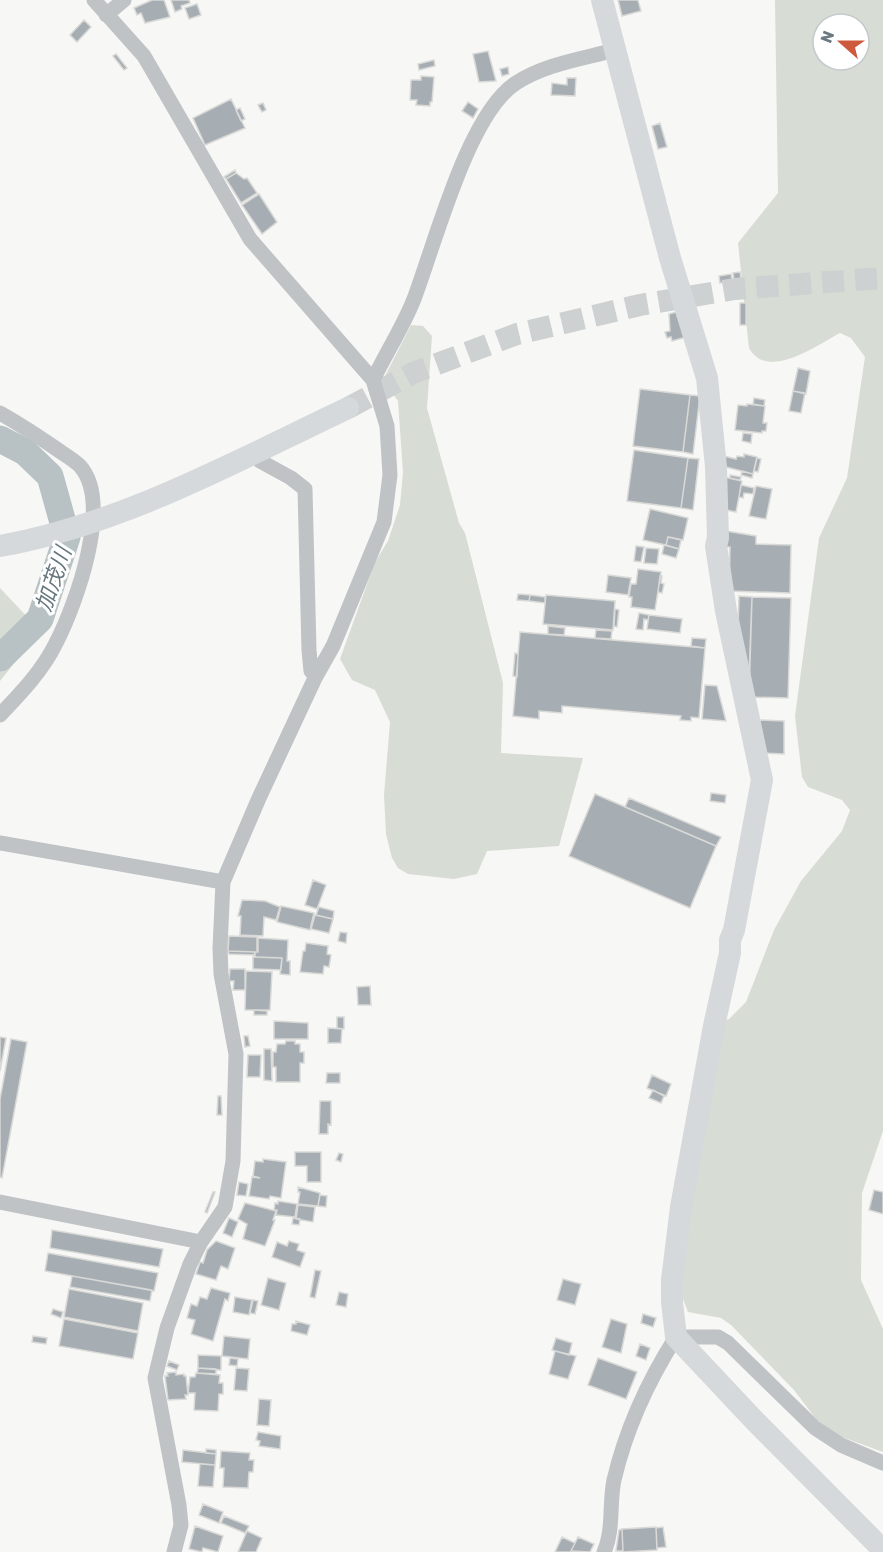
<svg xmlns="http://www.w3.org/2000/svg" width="883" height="1552" font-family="Rubik,'Noto Sans JP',sans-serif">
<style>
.green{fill:#d7dcd4;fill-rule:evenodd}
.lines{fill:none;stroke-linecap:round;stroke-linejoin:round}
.river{stroke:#b8c2c5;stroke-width:27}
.building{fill:#a7aeb3;stroke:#d9d9d7;stroke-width:1.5}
.secondary-tunnel{stroke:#cdd1d2;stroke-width:22;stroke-dasharray:22 11;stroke-linecap:butt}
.street{stroke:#bfc3c6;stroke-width:15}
.secondary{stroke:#d5d9dc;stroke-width:22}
.labels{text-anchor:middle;stroke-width:6;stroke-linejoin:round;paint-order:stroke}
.water-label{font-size:22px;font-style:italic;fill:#66787e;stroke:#fff}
</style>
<rect width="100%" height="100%" fill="#f7f7f5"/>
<path class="green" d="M775 0H883V1131L862 1193 861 1280 883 1329V1452L834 1434 816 1419 794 1390 731 1325 721 1318 688 1312 683 1299 679 1263 719 1023 729 1019 746 1002 774 930 801 881 842 831 850 810 842 800 808 787 802 777 795 716 819 538 847 478 865 357 851 338 840 333C816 346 767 381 749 348L738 243 778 193ZM823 24H859V60H823Z
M411 325 423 326 432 336 427 408 459 523 465 533 503 683 501 753 583 758 559 846 487 851 477 874 454 879 408 874 398 868 392 858 386 834 384 795 390 722 375 690 352 680 340 659 375 562 388 541 400 505 403 472 398 401 383 380Z
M0 588 32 622 29 645 0 681Z"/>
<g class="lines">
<path class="river" d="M0 439 25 452 50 476 67 537 40 619 0 658"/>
</g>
<path class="building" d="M152 0H164L170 17 145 23 141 13 137 15 134 8Z
M171 0H189L190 3 181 6 182 9 175 12Z
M618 0H638L641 11 622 16Z
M197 4 201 15 189 19 185 8Z
M84 20 91 27 77 42 70 35Z
M488 51 496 81 479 82 473 54Z
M116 54 127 68 124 70 113 56Z
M434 60 435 66 419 70 418 64Z
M508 67 509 74 502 76 500 69Z
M421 76 434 77 432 102H430V106L416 105 417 100H410L411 80H421Z
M567 78H576L575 96 551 95 552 83 567 85Z
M231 99 245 128 205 145 193 118Z
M468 102 478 109 473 118 462 111Z
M263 103 266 110 262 112 258 105Z
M240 108 245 119 241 121 236 110Z
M660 123 667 147 658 149 652 126Z
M235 170 236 173 226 179 224 177Z
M236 173 244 179 247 178 257 193 241 203 226 179Z
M259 194 277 222 262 234 242 205Z
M740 272 741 278 734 280 733 273Z
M731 274 732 280 720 283 719 276Z
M744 280 745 287 735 288 734 281Z
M744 287 745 295H738V288Z
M740 303H746V325H740Z
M683 310 690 336 672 341 671 337 667 338 665 332 670 331 669 314Z
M798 368 810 371 806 394 793 391Z
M640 389 690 395 683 452 633 446Z
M793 391 805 393 801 413 789 411Z
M690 395 700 396 693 454 683 452Z
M754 398 765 400 764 406 753 404Z
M747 404 765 406 763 423H767L766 431H762V433L735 430 738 405 747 406Z
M743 433 752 434 751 443 742 441Z
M634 450 688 458 681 508 627 501Z
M744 454 757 457 753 474 722 466 724 456 736 459 737 456 744 457Z
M688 458 699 459 693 510 681 508Z
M757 458 761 459 758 472 754 471Z
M742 471 753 474 752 478 741 475Z
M730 475 741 477 740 480 730 478Z
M724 477 742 481 736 512 717 508Z
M741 485 754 488 753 494 744 493 743 498 739 497Z
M756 486 772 489 766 519 749 516Z
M650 509 688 518 683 540 668 537 666 545 643 540Z
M720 530 756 536V544L791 545 790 593 729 591 730 547H719Z
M668 537 681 540 679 549 666 545Z
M664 545 679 549 676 558 662 554Z
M636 546 644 547 641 562 634 561Z
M646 548 659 549 657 564 644 563Z
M638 569 661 572 655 610 631 607 632 597H629L631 584H636Z
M608 575 631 578 628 595 606 592Z
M660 576H662L661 583 664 584 662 593 658 592Z
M518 594 530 595 529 601 517 600Z
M530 595 545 597V603L529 601Z
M546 595 615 601 613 630 543 624Z
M739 596 752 597 749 677 737 658Z
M752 597 791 598 788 698 749 697Z
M615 609 619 610 617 627 614 626Z
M639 613 649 615 648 620 644 619 643 630 636 629Z
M649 615 682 619 680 633 647 629Z
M548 626 565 628 564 635 548 634Z
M596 630 612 631 611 639 595 638Z
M520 632 705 648 699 718 691 717V721L680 720 681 716 562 706V713L539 711V719L513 716Z
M692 638 706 639 705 648 691 646Z
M515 653 518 654 517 677 513 676Z
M705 685 717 686 726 721 702 719Z
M760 720 784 721V754L760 753Z
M711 793 726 795 725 803 710 801Z
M595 794 716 846 690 908 569 856Z
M629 798 721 837 716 846 625 807Z
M313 880 326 885 317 909 305 905Z
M242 900 265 901 280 907 276 920 264 917 263 936 240 935 241 916H238Z
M281 906 314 913 310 930 277 922Z
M319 907 334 911 333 919 316 915Z
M315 915 333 919 329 933 311 929Z
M340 932 347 933 346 943 338 941Z
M229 936 257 937V952L228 951Z
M258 938 288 940 287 961H290V975L280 974 282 958 255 957V952H258Z
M306 943 328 946 327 954 331 955 329 967 324 966 323 974 300 972 303 951H305Z
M228 951 255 952 254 955 229 954Z
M253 957 282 958 281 970 253 969Z
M230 969H245V990H233L234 981H229Z
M246 971 272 972 270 1010H245Z
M370 986 371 1005H358L357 987Z
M254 1010 267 1011V1015H254Z
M337 1017H344V1029L337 1028Z
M274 1021 308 1023V1039H274Z
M328 1028 342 1029 341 1043H328Z
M244 1036H248L250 1046 245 1047Z
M0 1037 6 1038 0 1071Z
M11 1039 27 1042 2 1178 0 1177V1099Z
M286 1041H295V1044H300V1052H304V1063H300V1082H276V1067H273V1052H276L277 1044H285Z
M264 1049H271L272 1081 264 1080Z
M248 1055H261L260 1077H247Z
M327 1073H340V1083H326Z
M652 1075 671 1084 666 1096 647 1088Z
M653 1090 664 1096 661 1103 649 1098Z
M218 1096H221L222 1115H217Z
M320 1101H331V1125L328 1124V1134H319Z
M295 1152H321V1182H307V1166H295Z
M339 1153 343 1154 341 1162 336 1160Z
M263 1159 286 1162 281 1198 270 1196 269 1199 249 1196 252 1177 260 1178 253 1176 255 1161 263 1162Z
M239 1182 248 1184 246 1196 237 1195Z
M298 1187 320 1193 318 1206 298 1204 300 1192H298Z
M874 1190 883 1192V1214L869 1210Z
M213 1192H215L207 1213 205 1212Z
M320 1195 327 1196 326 1207 318 1206Z
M278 1201 297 1204 295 1217 276 1215 277 1210H274L275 1203 278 1204Z
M245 1203 276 1211 273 1220H275L265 1246 243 1239 247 1224 238 1219Z
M298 1205 315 1207 313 1222 296 1219Z
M229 1218 238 1222 232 1237 223 1233Z
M293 1218 300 1219 299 1225 292 1224Z
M52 1230 163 1249 159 1267 50 1248Z
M216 1241 235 1248 228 1269 221 1266 216 1280 196 1274 200 1262 203 1263 207 1250Z
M289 1241 299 1244 297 1250 305 1253 300 1267 272 1257 277 1242 287 1246Z
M48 1253 158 1273 154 1291 45 1271Z
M315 1270 321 1271 315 1298 310 1297Z
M72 1276 152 1290 150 1301 70 1287Z
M268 1278 286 1283 279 1310 261 1305Z
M563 1279 581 1284 575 1305 557 1300Z
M211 1288 230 1293 228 1301 225 1299 213 1341 191 1334 195 1320 187 1318 191 1304 197 1306 200 1297 207 1299Z
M69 1289 143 1303 138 1331 64 1317Z
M339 1292 348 1294 346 1307 336 1305Z
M235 1297 252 1300 249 1315 233 1312Z
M253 1300 258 1301 255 1314 250 1313Z
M53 1309 63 1312 61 1318 51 1314Z
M643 1314 656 1318 653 1327 641 1323Z
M64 1319 138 1333 133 1359 59 1346Z
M611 1319 627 1324 621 1353 602 1347Z
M296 1321 310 1325 307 1335 291 1331 292 1324H296Z
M33 1336 47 1338 46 1344 32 1342Z
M224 1336 250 1339 248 1359 222 1356Z
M556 1338 572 1343 569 1355 552 1350Z
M640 1344 650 1348 646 1360 636 1356Z
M555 1351 576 1356 568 1379 549 1374Z
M198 1355 221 1356V1370L198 1368Z
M230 1358 238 1359 237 1366 229 1365Z
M598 1358 637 1372 626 1399 588 1385Z
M169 1361 179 1365 177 1370 167 1366Z
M198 1368 216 1369V1374L197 1373Z
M236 1368 249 1369 247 1391 234 1390Z
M176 1372V1375L184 1374V1376H186L188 1395H185L186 1399 168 1400 165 1376H168L167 1373Z
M196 1373 220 1375 219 1383H223V1394H219L218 1411 194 1410 195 1393H188L190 1377H195Z
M259 1399 271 1400 269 1426 257 1425Z
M258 1432 281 1436 280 1449 259 1446 260 1441 256 1440Z
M206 1449 216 1450V1454L206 1453Z
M183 1450 216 1454 215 1465 182 1462Z
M221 1451 250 1453 249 1460H254L253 1472H249L248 1488 223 1487 224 1468H220Z
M200 1464 215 1465 213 1487 198 1486Z
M203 1504 223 1512 219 1523 199 1515Z
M224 1516 249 1526 245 1533 221 1523Z
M195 1526 223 1536 218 1552 203 1548 202 1552 189 1549Z
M656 1527 657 1550 623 1552 622 1529Z
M663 1527 666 1547 657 1548 656 1528Z
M622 1529 623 1551H616L619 1530Z
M247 1531 262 1538 256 1552H238Z
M562 1537 575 1543 571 1551 574 1552H555Z
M578 1537 594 1544 590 1552 571 1551Z"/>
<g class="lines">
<path class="secondary-tunnel" d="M348 408 413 373 517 334 640 305 735 289 883 278"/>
<path class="street" d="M94 0 144 56 250 239 373 380 387 426 390 475 384 522 333 646 315 678 259 798 223 882 220 948 221 974 236 1054 233 1161 225 1207 201 1242 190 1264 167 1328 155 1378 179 1505 181 1525 174 1552
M106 15 124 0
M373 380C386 353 403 327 414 299 435 244 468 114 516 83 545 64 582 59 615 50
M0 413C21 425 41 438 61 452 67 456 75 461 80 466 113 503 76 604 56 643 43 670 21 693 0 715
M256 451 260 461 291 478 305 489 309 650 311 671 316 676
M0 843 223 882
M0 1202 201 1242
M604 1552C614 1530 609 1503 614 1480 626 1429 648 1381 676 1337H718L728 1343 815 1428 841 1445 883 1463"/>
<path class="secondary" d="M602 0 670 258 707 378 716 467 718 538 716 546 726 611 762 780 734 930 730 940V953L714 1026 681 1207 672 1280V1302L676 1337 753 1419 883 1550
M0 546C123 524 236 461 348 408"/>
</g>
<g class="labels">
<g class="water-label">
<text transform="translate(53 579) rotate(-71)" y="8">加茂川</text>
</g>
</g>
<g transform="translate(841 42) rotate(291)"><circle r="28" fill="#ffffff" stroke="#c3c9cd" stroke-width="1.5"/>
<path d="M0-4.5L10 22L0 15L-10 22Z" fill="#ce5a3e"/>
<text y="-9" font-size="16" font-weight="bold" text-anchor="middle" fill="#6a7882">N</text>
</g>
</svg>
